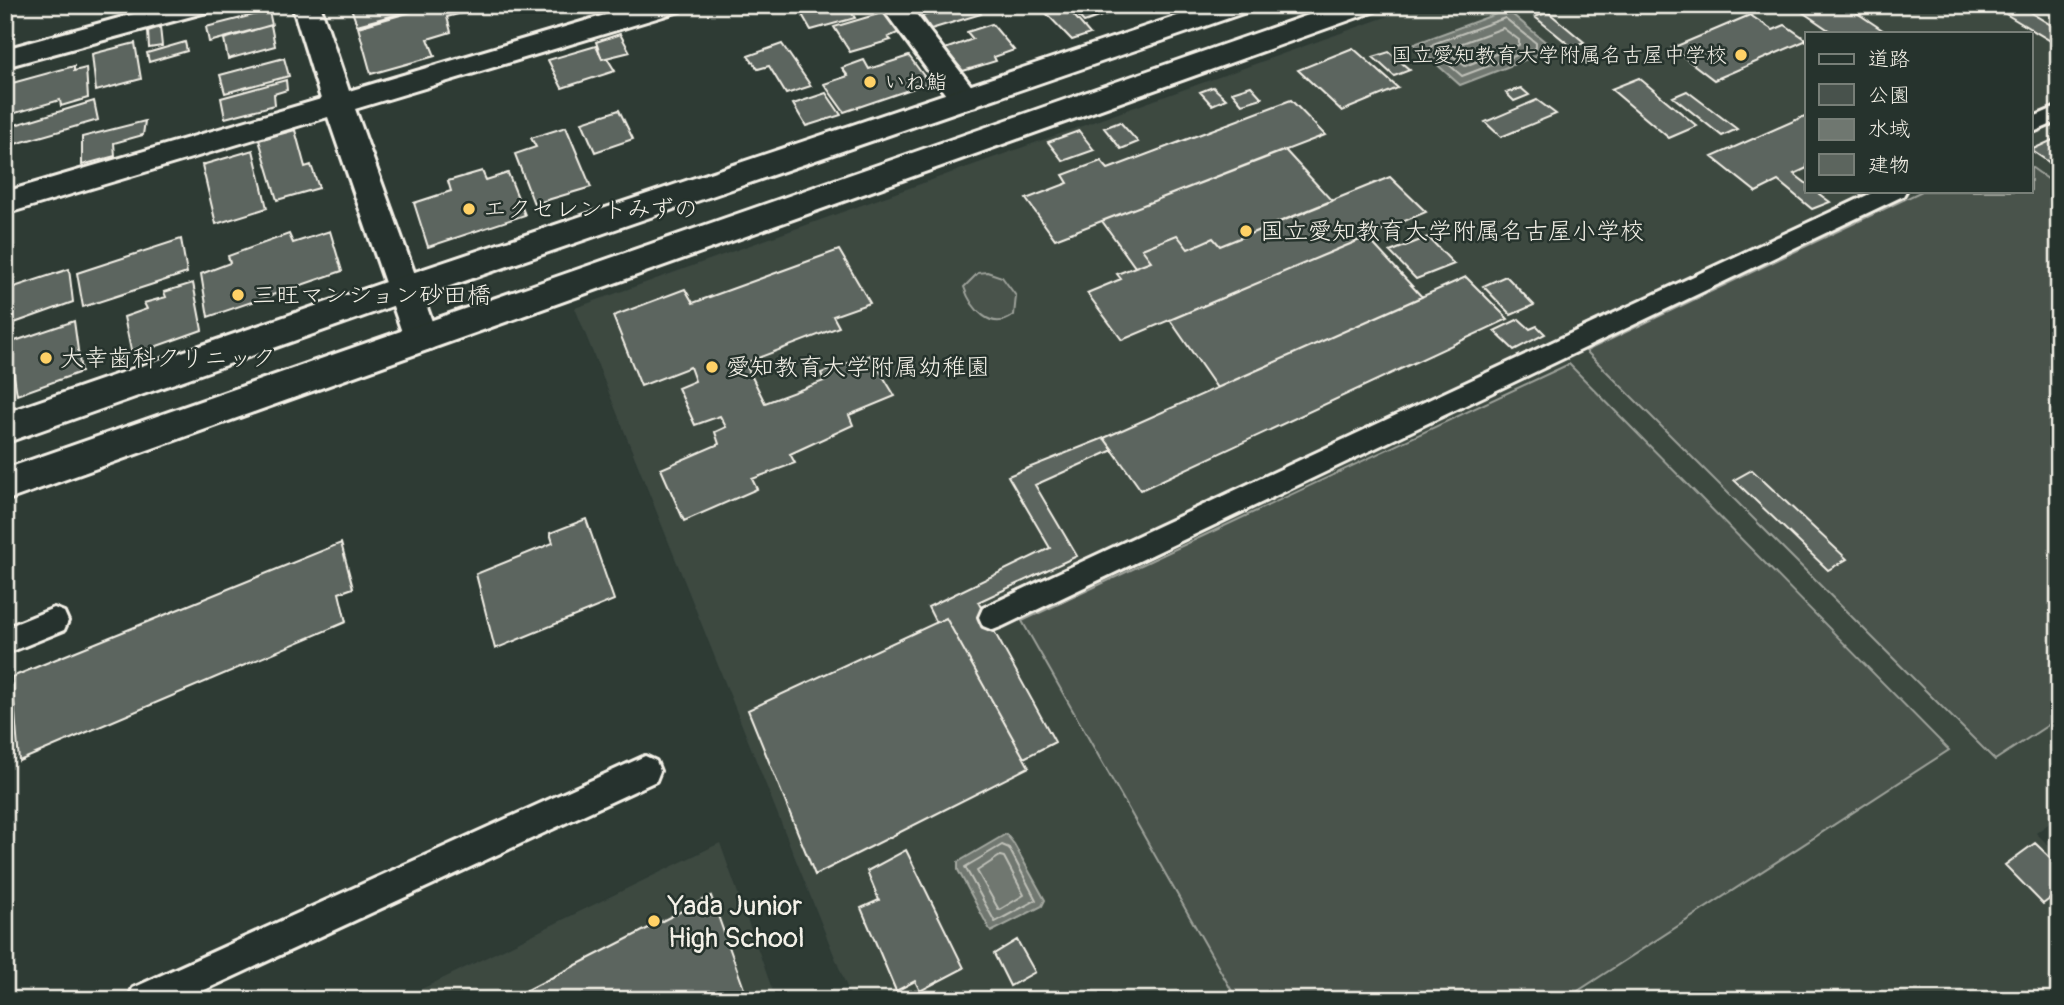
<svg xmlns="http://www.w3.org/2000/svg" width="2064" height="1005" font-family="Pangolin,'Klee One',sans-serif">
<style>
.built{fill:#3c4841;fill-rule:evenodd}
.green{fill:#48524c;stroke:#9ea29a;stroke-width:2}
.water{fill:#6f7770;stroke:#a4a8a0;stroke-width:2}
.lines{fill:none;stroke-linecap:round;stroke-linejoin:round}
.shore{stroke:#bfc0b8;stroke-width:2}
.building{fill:#5c655e;stroke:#f4f1e8;stroke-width:2}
.lane-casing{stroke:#f4f1e8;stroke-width:6}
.street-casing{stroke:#f4f1e8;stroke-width:6}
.secondary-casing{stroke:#f4f1e8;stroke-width:6}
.lane{fill:#26332d;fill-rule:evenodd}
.street{fill:#26332d;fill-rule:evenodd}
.secondary{fill:#26332d;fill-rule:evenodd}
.poi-dot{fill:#ffd166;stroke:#26332d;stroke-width:2.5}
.labels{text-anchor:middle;stroke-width:5;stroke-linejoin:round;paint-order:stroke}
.far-poi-label{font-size:21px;fill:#f4f1e8;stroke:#26332d;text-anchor:end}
.poi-label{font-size:24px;fill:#f4f1e8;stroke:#26332d;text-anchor:start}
.near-poi-label{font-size:28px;fill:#f4f1e8;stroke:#26332d;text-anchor:start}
</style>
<rect width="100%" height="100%" fill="#2e3b34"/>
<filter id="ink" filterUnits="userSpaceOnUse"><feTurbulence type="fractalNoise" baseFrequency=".0143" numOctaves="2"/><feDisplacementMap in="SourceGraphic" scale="14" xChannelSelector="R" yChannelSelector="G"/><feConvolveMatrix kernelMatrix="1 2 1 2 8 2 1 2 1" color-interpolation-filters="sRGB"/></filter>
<g filter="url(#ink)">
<path class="built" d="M1419 5H2038L2059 18V816L2036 833 2059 856V1000H852L575 308ZM1807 33H2031V191H1807Z
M720 843 776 1000H399Z"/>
<path class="green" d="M2031 167 2059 187V718L1995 760 1586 351 1922 191H2031Z
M987 272 1002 277 1016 296 1014 315C991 333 971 308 964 287L978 273Z
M1569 364 1949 750 1564 1000H1237L1022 621Z"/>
<path class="water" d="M1507 10 1554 49 1460 85 1414 44Z
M1006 834 1014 844 1045 900 1042 906 991 932 958 870V862Z"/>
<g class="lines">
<path class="shore" d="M1505 18 1536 43V48L1462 76 1431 49 1433 44Z
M1503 28 1519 40V45L1465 66 1448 52 1449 48Z
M1002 845 1009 848 1036 900 995 922 965 867Z
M1000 856 1004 857 1024 895 999 910 977 871Z"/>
</g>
<path class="building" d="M350 5H432L357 25Z
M436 5H492L447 17 451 32 428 39 435 56 371 74 358 27Z
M820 5H847L855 18 811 30 800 11Z
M959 5H974L981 14 931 29 922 16Z
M1054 5H1065L1090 34 1072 40 1042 9Z
M1068 5H1099L1107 14 1084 22Z
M1792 5H1845L1887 33H1833Z
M2020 6 2059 30V46L2004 13Z
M269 11 272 25 209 42 206 27Z
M885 12 900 32 888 37 891 40 850 52 834 27Z
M1548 12 1584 42 1572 47 1535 17Z
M1750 15 1773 30 1785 25 1807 40 1714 80 1672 48Z
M992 24 1014 50 994 57 996 61 963 71 945 49 973 39 967 32Z
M271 25 275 46 228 59 224 39Z
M160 27 162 46 149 48 148 31Z
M620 34 630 52 602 59 596 42Z
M185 42 187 51 149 62 147 53Z
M135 43 141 79 96 91 92 54Z
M782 44 811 86 786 94 769 66 758 69 748 56Z
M596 46 602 59 607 58 615 71 562 88 548 60Z
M1353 48 1398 88 1342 111 1298 70Z
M1389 52 1410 70 1394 76 1373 57Z
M909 56 929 83 844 112 824 84 848 76 842 68 864 60 869 69Z
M284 58 289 76 225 93 220 75Z
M74 66V71L86 68 88 98 61 106 60 100 5 116V85Z
M1639 78 1697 126 1669 138 1611 89Z
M286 80 287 90 274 94 275 105 225 118 221 98Z
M1251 86 1262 98 1242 104 1232 92Z
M1213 87 1226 99 1212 105 1200 92Z
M1521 88 1529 95 1514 101 1506 93Z
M1687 91 1737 129 1722 136 1673 97Z
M826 93 841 115 806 126 793 104Z
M1291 100 1325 135 1055 239 1026 199 1068 183 1063 175 1101 161 1108 169Z
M1537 100 1556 114 1501 137 1485 122Z
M94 101 98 120 5 147V128Z
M619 110 633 139 595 152 582 122Z
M1807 115V168L1794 174 1807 184V191H1815L1830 202 1812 209 1778 181 1756 192 1712 157Z
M145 121 143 135 114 143 115 156 82 165V137Z
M1120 122 1138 142 1121 149 1104 128Z
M566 127 591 187 534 204 515 154 536 147 531 138Z
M295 130 305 167 311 165 319 188 277 200 259 140Z
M1079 131 1094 150 1063 161 1048 142Z
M2059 137V169L2031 150Z
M253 150 267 208 216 224 202 165Z
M1285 150 1332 201 1220 246 1213 238 1188 249 1177 235 1142 249 1151 261 1135 267 1102 221Z
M482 171 486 180 508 173 525 215 428 247 414 203 451 191 448 181Z
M1390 177 1426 212 1122 340 1087 293 1121 279 1117 274 1151 261 1142 249 1177 235 1188 249 1213 238 1220 246Z
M330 231 342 271 208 317 201 274 230 263 228 256 289 234 293 243Z
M1367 237 1422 297 1217 388 1170 320Z
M1428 237 1454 264 1416 279 1390 252Z
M181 239 187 273 83 307 77 273Z
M839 250 870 303 833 316 839 327 745 363 765 403 824 381 821 373 870 355 895 396 849 415 853 425 790 454 795 463 752 479 757 489 684 521 661 469 719 444 715 432 726 427 720 416 695 425 678 388 695 381 690 367 641 386 613 316 685 289 693 303Z
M69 269 73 302 6 326 5 290Z
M1506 276 1534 305 1511 315 1483 286Z
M1466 277 1508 319 1141 490 1104 438Z
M193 283 202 330 132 355 124 317 147 309 144 303 166 297 164 292Z
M1519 319 1530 329 1537 326 1545 334 1514 350 1494 331Z
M74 321 81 372 17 395 9 343Z
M5 334 12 395 5 397Z
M1104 438 1113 450 1035 485 1077 556 978 602 1055 742 1024 758 946 618 936 623 928 607 1050 548 1008 476Z
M1752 470 1847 559 1828 570 1734 480Z
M586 519 614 600 495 649 476 574 553 543 550 533Z
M341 543 353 588 339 593 346 622 19 761 12 677Z
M946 618 1029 767 815 875 748 710Z
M2035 843 2059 866V892L2043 904 2005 865Z
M906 850 964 968 920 991 915 981 896 991 861 908 879 900 867 871Z
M711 896 748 1000H508Z
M1017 940 1035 972 1010 986 994 954Z"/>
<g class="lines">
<g class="lane-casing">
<path id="lane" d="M2059 106V121L2031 133V118Z
M1876 191H1906L1903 196 1003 626 993 630 983 626 979 617 983 608Z
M54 608 64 612 68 621 64 630 5 654V628Z
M645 756 656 761 660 771 656 781 183 1000H128L133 988Z"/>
</g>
<g class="street-casing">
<path id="street" d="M167 5H214L210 11 5 67V49Z
M292 5H320L349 91 639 5H684L680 11 355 109 438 338 433 348 421 351 409 348 404 338 328 117 5 214V192L321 99Z
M880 5H909L976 92 980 99 976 106 965 109 954 106Z"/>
</g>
<g class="secondary-casing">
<path id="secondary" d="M1210 5H1253L1249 11 415 298 5 443V413L391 280Z
M1337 5H1379L1375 11 5 501V469Z"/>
</g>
<use href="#lane" class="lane"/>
<use href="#street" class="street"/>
<use href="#secondary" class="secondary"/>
</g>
</g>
<g class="poi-dot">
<circle cx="1741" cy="55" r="7"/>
<circle cx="870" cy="82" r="7"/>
<circle cx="469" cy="209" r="7"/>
<circle cx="1246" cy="231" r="7"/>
<circle cx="238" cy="295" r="7"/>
<circle cx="46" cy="358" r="7"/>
<circle cx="712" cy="367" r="7"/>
<circle cx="654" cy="921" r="7"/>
</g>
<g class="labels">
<g class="far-poi-label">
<text x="1727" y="62">国立愛知教育大学附属名古屋中学校</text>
<text x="884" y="89" text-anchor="start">いね鮨</text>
</g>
<g class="poi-label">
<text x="483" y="217">エクセレントみずの</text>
<text x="1260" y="239">国立愛知教育大学附属名古屋小学校</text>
<text x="252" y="303">三旺マンション砂田橋</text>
<text x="60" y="366">大幸歯科クリニック</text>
<text x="726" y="375">愛知教育大学附属幼稚園</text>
</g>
<g class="near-poi-label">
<text x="668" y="915">Yada Junior<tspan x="668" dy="32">High School</tspan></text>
</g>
</g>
<rect width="2064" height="1005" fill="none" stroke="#26332d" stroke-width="28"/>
<rect x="14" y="14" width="2036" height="977" fill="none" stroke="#f4f1e8" stroke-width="2.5" filter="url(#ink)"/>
<rect x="1805" y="32" width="228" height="161" fill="#26332d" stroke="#787f78" stroke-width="2"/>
<rect x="1819" y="54" width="35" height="10" fill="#26332d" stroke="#787f78" stroke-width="2"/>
<text x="1868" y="66" font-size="21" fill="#f4f1e8">道路</text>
<rect x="1819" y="84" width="35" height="21" fill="#48524c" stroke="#787f78" stroke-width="2"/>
<text x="1868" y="102" font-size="21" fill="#f4f1e8">公園</text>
<rect x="1819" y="119" width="35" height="21" fill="#6f7770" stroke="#787f78" stroke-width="2"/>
<text x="1868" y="136" font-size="21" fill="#f4f1e8">水域</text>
<rect x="1819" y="154" width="35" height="21" fill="#5c655e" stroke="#787f78" stroke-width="2"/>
<text x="1868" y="172" font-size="21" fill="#f4f1e8">建物</text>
</svg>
